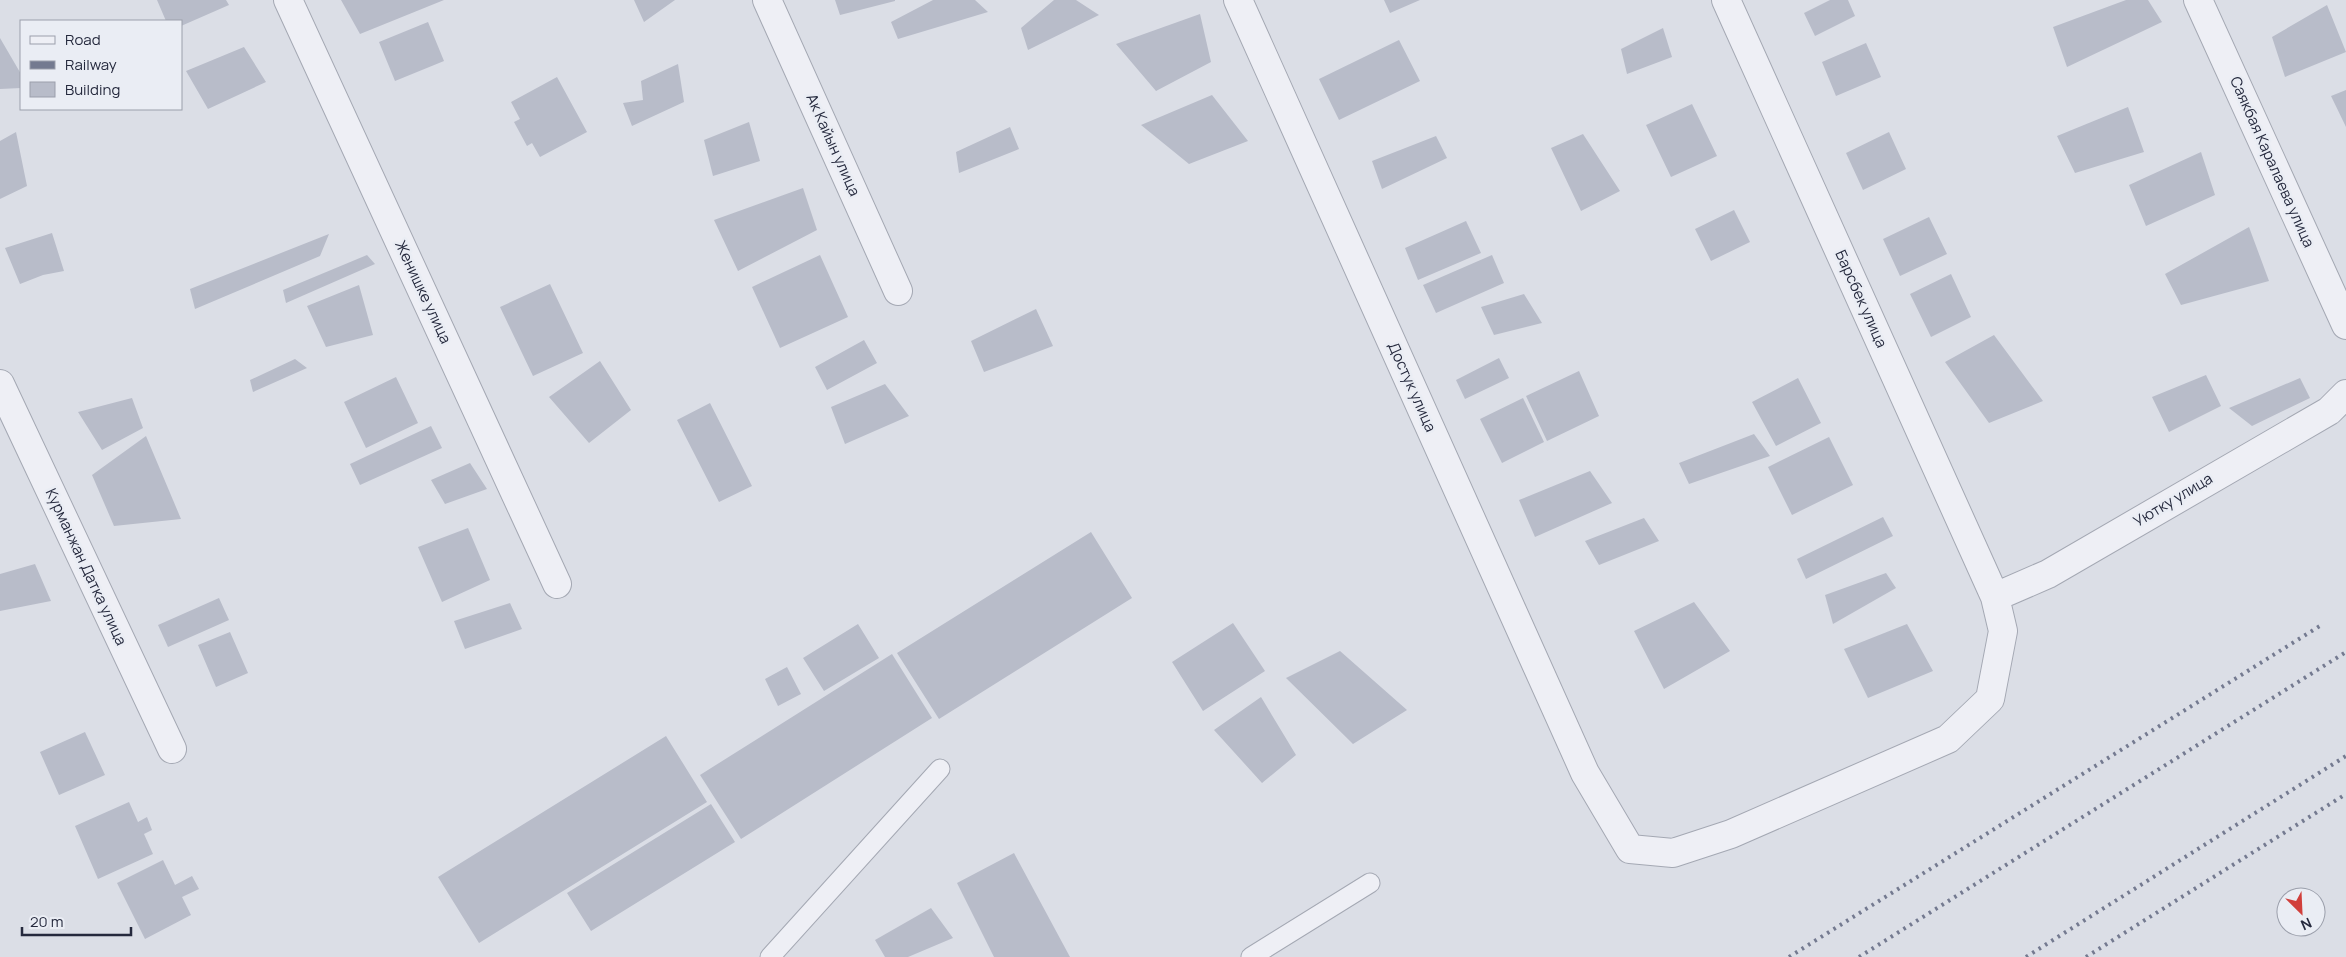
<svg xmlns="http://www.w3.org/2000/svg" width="2346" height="957" font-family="Manrope,sans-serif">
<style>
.building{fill:#b8bcc9}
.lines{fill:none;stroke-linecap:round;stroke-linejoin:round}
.lane-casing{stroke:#a4a8b3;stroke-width:21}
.street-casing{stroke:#a4a8b3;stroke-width:30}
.lane{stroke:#eeeff5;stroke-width:19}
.street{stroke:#eeeff5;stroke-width:28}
.rail{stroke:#747a90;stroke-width:4;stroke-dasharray:2.5 5;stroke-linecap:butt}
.labels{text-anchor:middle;stroke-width:5;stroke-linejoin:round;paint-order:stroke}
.street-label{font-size:15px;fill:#25293d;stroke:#eaedf4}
</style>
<rect width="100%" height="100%" fill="#dbdee6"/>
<path class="building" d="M157 0H226L229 5 181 26V21H166Z
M341 0H444L360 34Z
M634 0H675L644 22Z
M835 0H895V1L840 15Z
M933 0H975L988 12 898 39 891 22Z
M1054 0H1076L1099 15 1028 50 1021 28Z
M1384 0H1420L1390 13Z
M1830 0H1848L1855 16 1815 36 1804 13Z
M2126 0H2148L2162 22 2067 67 2053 27Z
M2327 5 2346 52 2285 77 2272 37Z
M1200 14 1211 62 1156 91 1116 44Z
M428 22 444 61 395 81 379 42Z
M1663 28 1672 57 1627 74 1621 49Z
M0 38 21 74V88L0 89Z
M1399 40 1420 81 1339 120 1319 79Z
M1866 43 1881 77 1836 96 1822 62Z
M244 47 266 82 208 109 186 71Z
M678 64 684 102 632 126 623 103 643 100 641 81Z
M557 77 587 132 540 157 532 143 527 146 514 122 520 119 511 102Z
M2346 90V127L2331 96Z
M1212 95 1248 141 1189 164 1141 125Z
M1692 104 1717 156 1671 177 1646 125Z
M2128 107 2144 152 2075 173 2057 136Z
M749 122 760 161 713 176 704 140Z
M1010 127 1019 149 959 173 956 152Z
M16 132 27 186 0 199V141Z
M1889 132 1906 169 1863 190 1846 153Z
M1583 134 1620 191 1581 211 1551 148Z
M1436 136 1447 158 1382 189 1372 161Z
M2201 152 2215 195 2146 226 2129 185Z
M803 188 817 230 738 271 714 220Z
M1734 210 1750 242 1711 261 1695 229Z
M1929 217 1947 254 1900 276 1883 239Z
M1466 221 1481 253 1418 280 1405 248Z
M2249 227 2269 281 2181 305 2165 274Z
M52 233 64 271 43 275 20 284 5 248Z
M329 234 320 256 195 309 190 289Z
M367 255 375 264 286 303 283 290Z
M820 255 848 317 780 348 752 287Z
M1492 255 1504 283 1436 313 1423 285Z
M1951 274 1971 317 1931 337 1910 294Z
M550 284 583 353 533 376 500 307Z
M359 285 373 335 326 347 307 306Z
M1524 294 1542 323 1494 335 1481 307Z
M1036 309 1053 346 984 372 971 341Z
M1994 335 2043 401 1989 423 1945 362Z
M864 340 877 363 827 390 815 367Z
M1499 358 1509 378 1465 399 1456 380Z
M295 359 307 368 253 392 250 380Z
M600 361 631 410 589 443 549 397Z
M1579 371 1599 416 1547 441 1526 396Z
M2206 375 2221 406 2169 432 2152 397Z
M396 377 418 423 366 448 344 402Z
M1798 378 1821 423 1776 446 1752 402Z
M2300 378 2310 398 2252 426 2229 408Z
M885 384 909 416 845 444 831 407Z
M132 398 143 428 102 450 78 412Z
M1523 398 1544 442 1502 463 1480 419Z
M710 403 752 486 719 502 677 420Z
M431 426 442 448 360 485 350 464Z
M1754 434 1770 456 1689 484 1679 463Z
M146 436 181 519 114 526 92 475Z
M1829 437 1853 485 1792 515 1768 467Z
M470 463 487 489 445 504 431 480Z
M1590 471 1612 503 1535 537 1519 500Z
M1883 517 1893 536 1806 579 1797 559Z
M1644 518 1659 541 1599 565 1585 541Z
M468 528 490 580 442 602 418 547Z
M1091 532 1132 598 939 719 897 653Z
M35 564 51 601 0 611V574Z
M1886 573 1896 588 1833 624 1825 595Z
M219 598 229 620 168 647 158 625Z
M1694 602 1730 651 1664 689 1634 631Z
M510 603 522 629 465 649 454 621Z
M1233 623 1265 671 1203 711 1172 662Z
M858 624 879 658 824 691 803 658Z
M1907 624 1933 671 1868 698 1844 649Z
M230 632 248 673 216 687 198 645Z
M1340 651 1407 710 1353 744 1286 678Z
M892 654 932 718 741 839 700 775Z
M787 667 801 694 778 706 765 679Z
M1261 697 1296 755 1262 783 1214 730Z
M85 732 105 775 59 795 40 752Z
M666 736 707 802 479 943 438 877Z
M129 802 138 822 147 817 152 830 144 834 153 854 98 879 75 826Z
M711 804 735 842 591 931 567 893Z
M1014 853 1070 957H994L957 883Z
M163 860 175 885 192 876 199 889 182 897 191 915 145 939 117 883Z
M931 908 953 938 908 957H885L875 940Z"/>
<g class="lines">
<g class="lane-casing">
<path id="lane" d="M770 957 940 769
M1251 957 1370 883"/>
</g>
<g class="street-casing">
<path id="street" d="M288 0 557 584
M767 0 898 291
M1238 0 1585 773 1630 849 1673 853 1731 834 1948 739 1990 699 2003 631 1995 597 1726 0
M2198 0 2346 325
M0 384 172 749
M1995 597 2048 574 2329 411 2346 394"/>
</g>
<use href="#lane" class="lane"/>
<use href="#street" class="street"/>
<path class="rail" d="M1789 957 2323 624
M1859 957 2346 652
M2026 957 2346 756
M2086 957 2346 794"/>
</g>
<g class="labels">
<g class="street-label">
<text transform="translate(833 145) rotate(66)" y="5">Ак Кайын улица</text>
<text transform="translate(2272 162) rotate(66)" y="5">Саякбая Каралаева улица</text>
<text transform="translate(423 292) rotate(65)" y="5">Женишке улица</text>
<text transform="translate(1861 299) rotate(66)" y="5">Барсбек улица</text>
<text transform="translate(1412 387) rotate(66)" y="5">Достук улица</text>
<text transform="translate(2173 500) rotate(-31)" y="5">Уютку улица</text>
<text transform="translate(86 567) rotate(65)" y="5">Курманжан Датка улица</text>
</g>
</g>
<rect x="20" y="20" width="162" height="90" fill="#eaedf4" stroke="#9b9fab"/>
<rect x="30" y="36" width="25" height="8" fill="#eeeff5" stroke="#9b9fab"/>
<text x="65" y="45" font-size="15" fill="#25293d">Road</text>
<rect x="30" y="61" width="25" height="8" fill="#747a90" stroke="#9b9fab"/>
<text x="65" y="70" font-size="15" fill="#25293d">Railway</text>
<rect x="30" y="82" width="25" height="15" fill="#b8bcc9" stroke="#9b9fab"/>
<text x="65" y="95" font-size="15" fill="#25293d">Building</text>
<g transform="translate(2301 912) rotate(156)"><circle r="24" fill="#eaedf4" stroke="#9b9fab"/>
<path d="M0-4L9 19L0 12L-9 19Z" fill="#d13f3b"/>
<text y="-8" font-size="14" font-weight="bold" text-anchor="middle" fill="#25293d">N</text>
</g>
<path d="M22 927v8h109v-8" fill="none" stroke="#25293d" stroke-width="2.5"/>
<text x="30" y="927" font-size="15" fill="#25293d" stroke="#eaedf4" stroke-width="4" paint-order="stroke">20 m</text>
</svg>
